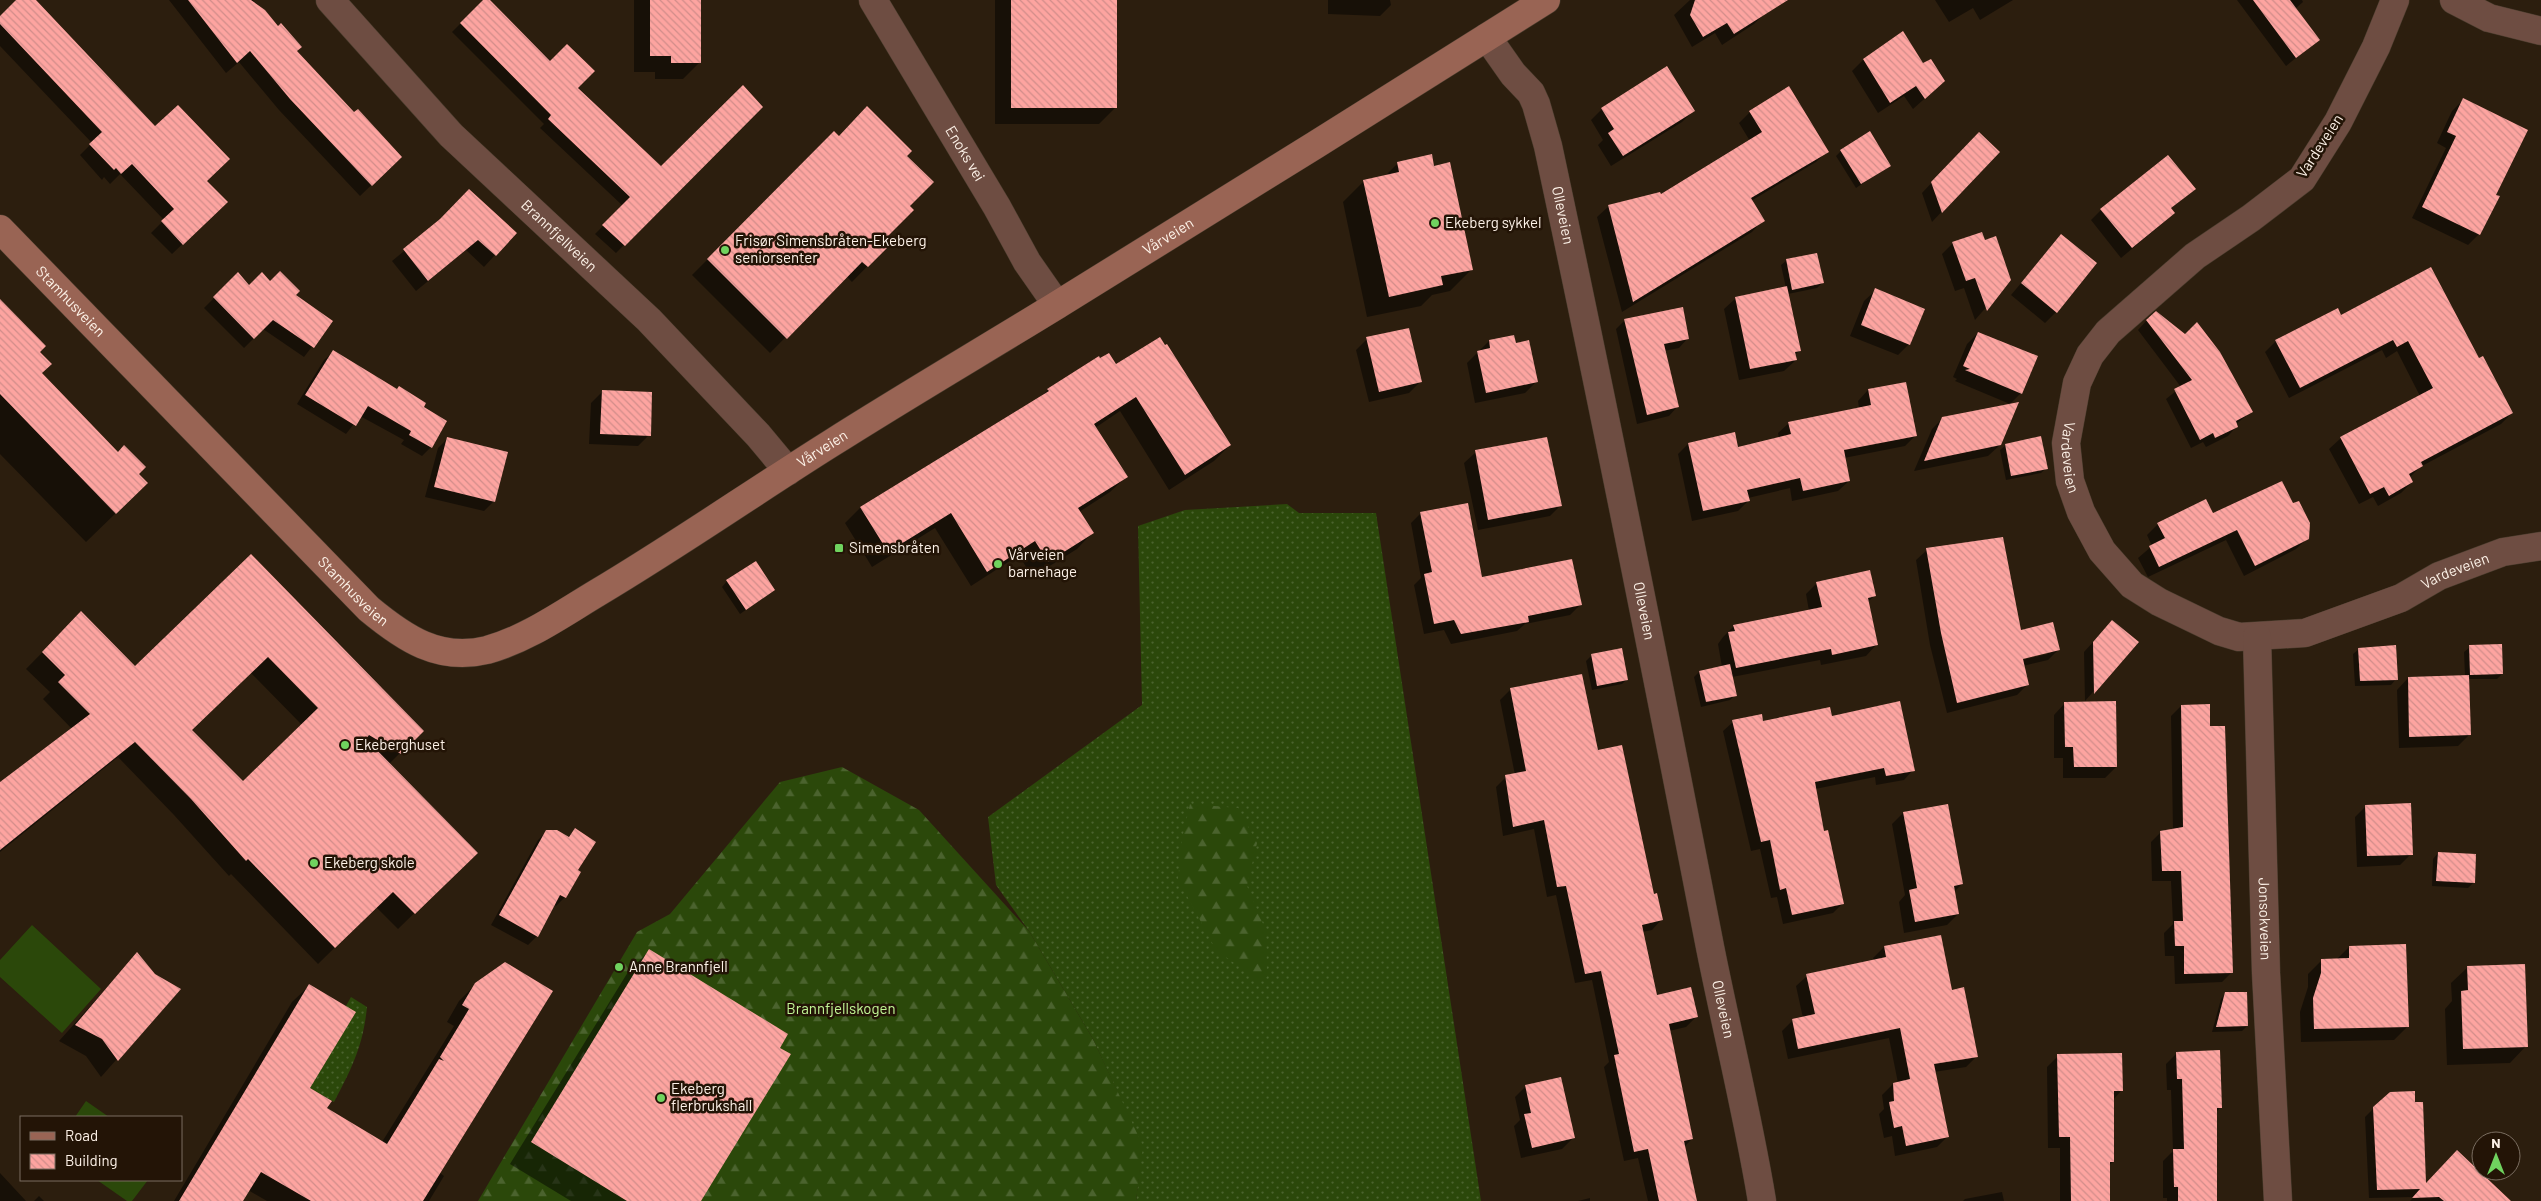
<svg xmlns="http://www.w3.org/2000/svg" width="2541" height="1201" font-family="Barlow,sans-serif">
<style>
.grass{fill:url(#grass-dots)}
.forest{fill:url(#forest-firs)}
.garden{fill:#2b480a}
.shadow{fill:#0007;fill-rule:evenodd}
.building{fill:url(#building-back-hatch);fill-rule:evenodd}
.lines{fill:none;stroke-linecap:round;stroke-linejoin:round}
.street-casing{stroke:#493c2d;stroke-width:29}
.secondary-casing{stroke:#493c2d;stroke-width:29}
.street{stroke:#6e4d42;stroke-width:28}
.secondary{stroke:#996454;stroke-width:28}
.poi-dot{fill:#70d35f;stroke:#231406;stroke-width:2}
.labels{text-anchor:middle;stroke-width:5;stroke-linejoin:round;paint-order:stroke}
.street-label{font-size:15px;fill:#fdf2e8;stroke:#231406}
.poi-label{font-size:15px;fill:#fdf2e8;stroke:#231406;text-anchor:start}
.park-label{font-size:15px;fill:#c1f695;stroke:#231406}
</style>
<defs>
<pattern id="grass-dots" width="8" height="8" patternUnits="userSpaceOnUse" patternTransform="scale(1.25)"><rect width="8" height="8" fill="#2b480a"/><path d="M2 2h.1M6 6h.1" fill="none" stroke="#4b632e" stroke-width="1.8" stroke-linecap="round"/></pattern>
<pattern id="forest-firs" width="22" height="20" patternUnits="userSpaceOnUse" patternTransform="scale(1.25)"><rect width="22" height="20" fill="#2b480a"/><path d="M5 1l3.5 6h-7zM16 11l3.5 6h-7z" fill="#4b632e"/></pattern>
<pattern id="building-back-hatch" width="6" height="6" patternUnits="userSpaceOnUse" patternTransform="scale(1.25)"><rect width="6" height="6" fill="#fda4a0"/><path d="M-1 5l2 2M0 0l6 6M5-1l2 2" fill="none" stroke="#d18d8a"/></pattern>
</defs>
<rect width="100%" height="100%" fill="#2c1e0e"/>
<path class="grass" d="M1287 504 1299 513H1376L1481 1201H1136L1142 1146 1093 1039 1029 931 996 885 988 817 1142 705 1138 526 1185 510Z
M351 997 367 1007C363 1046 352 1068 334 1102L302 1084Z"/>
<path class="forest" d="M842 767 919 810 1029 931 1093 1039 1143 1146 1136 1201H478L637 932 670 914 780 782Z
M1190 804 1238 808 1257 843 1247 886 1266 931 1267 977 1258 980 1216 950 1178 879 1182 839Z"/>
<path class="garden" d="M32 925 101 989 62 1033 0 977V960Z
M86 1101 109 1117H75Z
M97 1180H148L132 1201H127Z"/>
<path class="shadow" d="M18 0H34L205 181 215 213 172 254 151 233 164 220 120 174 110 184 104 177 102 180 80 155 92 143 0 46V18Z
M169 0H253L389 168 360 196 279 110 239 62 226 73Z
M484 0H488L661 168 761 107 616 253 595 234 623 206 540 128 544 124 452 32Z
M634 0H700V62L683 79H655V72H634Z
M995 0H1116V107L1099 124H995Z
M1328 0H1390L1391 5 1380 16 1328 14Z
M1690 0H1757L1765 13 1754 24 1722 45 1715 33 1692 47 1674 15Z
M1935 0H2013L1980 20 1973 8 1949 22Z
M2237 0H2302L2303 2 2295 9 2318 40 2286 66Z
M1903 32 1932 92 1913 109 1904 96 1878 113 1852 71 1863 60Z
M2463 100 2495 195 2479 234 2468 245 2412 218 2446 148 2437 143 2452 111Z
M1602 109 1693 111 1682 122 1611 166 1598 145 1603 140 1591 120Z
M1750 112 1827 151 1816 162 1751 201 1763 220 1752 232 1622 312 1597 217 1609 206 1661 196 1750 141 1739 123Z
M834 133 838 137 906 156 908 207 887 236 892 241 852 282 846 276 770 353 692 275Z
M1969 143 1998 152 1932 222 1922 193Z
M1841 151 1890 165 1856 188 1836 156Z
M1398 163 1433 167 1472 269 1450 291 1432 295 1421 306 1367 317 1343 202 1364 181 1384 177Z
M2194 189 2170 209 2173 213 2163 223 2121 258 2091 220 2101 210Z
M438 223 515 233 484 267 466 250 416 291 392 261Z
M2061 236 2056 312 2045 323 2011 295Z
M1953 243 2010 280 1975 320 1964 288 1955 291 1942 254Z
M1787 260 1822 283 1817 288 1788 294 1800 350 1795 355 1796 360 1784 371 1739 380 1724 309 1736 298 1786 288 1781 265Z
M238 274 249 286 270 283 294 296 331 322 304 357 263 329 244 348 204 308Z
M1876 290 1909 344 1898 355 1850 336 1864 301Z
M0 301 38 352 40 373 138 474 117 512 86 542 0 454Z
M2341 317 2478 360 2512 413 2501 424 2420 467 2410 477 2412 482 2401 493 2378 506 2373 497 2359 504 2329 449 2341 438 2420 396 2397 351 2386 358 2382 350 2289 398 2265 352 2276 341Z
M1625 320 1688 338 1679 348 1664 351 1678 406 1669 416 1637 424 1616 329Z
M2147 320 2251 412 2236 424 2237 426 2228 436 2206 447 2203 442 2191 448 2166 399 2181 387 2138 330Z
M1978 333 2021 393 2010 404 1955 381 1957 379 1953 377 1967 344Z
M1367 339 1420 382 1409 393 1369 402 1356 350Z
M1489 341 1536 382 1525 393 1475 403 1467 363Z
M333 352 422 408 431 447 422 456 401 444 404 440 360 416 346 434 297 404 324 360Z
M1116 366 1230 445 1214 461 1169 490 1120 411 1095 428 1126 477 1110 492 1079 512 1092 533 1077 549 1032 577 1019 555 971 586 935 528 872 567 845 523 860 508 1039 398 1048 390Z
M1868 390 1916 435 1905 446 1844 458 1849 481 1838 491 1792 501 1790 488 1748 498V501L1738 511 1692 521 1678 454 1688 444 1737 448 1779 438 1778 433 1789 423 1859 408 1858 401Z
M602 392 649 435 638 446 589 444 591 403Z
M1943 418 2000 445 1988 456 1914 471 1932 429Z
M448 438 494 501 484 511 425 497 438 448Z
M2006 445 2046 468 2041 473 2006 480 2000 450Z
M1476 452 1561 505 1550 516 1478 530 1464 463Z
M1421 513 1481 579 1580 605 1570 615 1525 624 1517 631 1451 644 1444 630 1424 634 1414 585 1421 578 1411 523Z
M2213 515 2308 538 2296 549 2244 576 2226 540 2148 577 2138 558 2152 546 2147 535 2158 524Z
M1927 550 2020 631 2059 649 2048 660 2023 666 2028 684 2017 695 1947 713 1930 645 1916 560ZM2048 652V654L2017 661 2016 659Z
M251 556 422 731 389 764 476 853 398 929 376 907 318 964 231 874 229 876 174 815 118 757 0 852V784L72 729 43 699 50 692 26 669 81 613 135 667ZM250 672 302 725 243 783 191 730Z
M727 581 774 590 740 614 722 587Z
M1817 583 1874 596 1867 603 1877 644 1866 656 1821 665 1820 660 1732 677 1735 695 1730 700 1701 707 1694 677 1699 672 1722 667 1718 644 1723 637 1734 626 1809 611 1806 594Z
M2112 621 2137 642 2085 701 2084 652Z
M2470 647 2502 674 2497 679H2468L2469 735 2458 746 2399 748 2397 690 2408 678 2465 676 2464 652Z
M2359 649 2396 679 2391 685 2355 686 2353 654Z
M1592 655 1627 679 1622 684 1592 690 1586 661Z
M1581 675 1597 751 1662 919 1652 930 1642 932 1656 996 1696 1017 1686 1027 1669 1031 1692 1139 1684 1147 1696 1201H1648L1638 1158 1624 1161 1604 1067 1609 1062 1592 980 1575 983 1556 895 1547 897 1534 829 1503 836 1496 787 1506 777 1515 775 1500 700 1510 690Z
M2065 703 2116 767 2105 778H2063V758H2054V715Z
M2181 706 2209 728 2232 972 2222 982 2175 984 2174 956H2165L2164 933 2173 924 2171 881H2152L2151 842 2161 832 2173 830 2171 716Z
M1831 717 1913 770 1904 780 1876 785 1875 777 1815 789 1823 832 1843 903 1833 913 1783 924 1777 897 1771 898 1760 849 1751 851 1723 731 1733 722H1762Z
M2366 806 2411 854 2400 865 2357 867 2355 817Z
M1903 813 1962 884 1954 892 1958 914 1947 925 1904 933 1899 902 1905 895 1892 824Z
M575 830 576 871 565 897 556 906 554 904 537 936 528 945 491 925 538 840 547 831 568 837Z
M2438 853 2474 882 2468 888 2432 886 2433 859Z
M1884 947 1951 991 1977 1056 1966 1067 1934 1072 1948 1136 1937 1147 1895 1156 1892 1136 1884 1138 1879 1114 1884 1109 1882 1095 1893 1084 1898 1083 1889 1038 1788 1059 1782 1031 1793 1020 1803 1018 1796 986 1807 976 1874 961 1873 958Z
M2349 947 2408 1026 2394 1040 2301 1042 2300 1012 2308 987V974L2321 961 2336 960Z
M649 951 700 1201H571L510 1164 628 972Z
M137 954 154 975 179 989 101 1077 86 1056 59 1041Z
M2468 967 2526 1046 2510 1063 2447 1065 2445 1009 2452 1001 2451 983Z
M476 984 440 1173 444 1176 429 1201H267L248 1190 241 1201H174L292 1002 309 986V1088L325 1109 382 1142 454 1026 447 1022 459 1001Z
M2226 993 2247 1026 2242 1031 2212 1032 2221 999Z
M2177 1053 2220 1108 2215 1113 2216 1201H2167V1198H2163V1161L2173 1151 2171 1090H2167L2166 1064Z
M2058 1056 2121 1091 2113 1100V1162L2108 1166 2109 1201H2060V1148H2048L2047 1067Z
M1526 1086 1573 1138 1562 1149 1521 1158 1514 1126 1520 1120 1515 1097Z
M2374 1108 2425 1185 2496 1201H2410L2414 1197 2369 1198 2365 1117Z
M0 1173 26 1201H0Z
M2002 1192 2004 1201H1963L1965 1199Z
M39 1196 44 1201H34Z
M1590 1198V1201H1578Z"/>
<path class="building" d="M16 0H36L155 126 178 105 230 159 207 181 228 202 183 245 161 221 174 209 132 164 121 174 116 168 114 170 89 144 102 132 0 24V16Z
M188 0H251L265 10 278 26 281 23 302 47 297 51 354 112 358 109 402 157 372 186 290 99 250 51 237 63Z
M483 0H490L550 61 567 44 595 71 578 88 661 166 743 85 763 107 625 246 602 225 630 197 548 119 551 115 460 23Z
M650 0H701V63H671V56H650Z
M1011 0H1117V108H1011Z
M1695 0H1788L1734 34 1727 23 1703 37 1690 15Z
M2253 0H2290L2320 40 2296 58Z
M1903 31 1923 63 1931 59 1945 81 1925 99 1916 86 1890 103 1863 59Z
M1667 66 1695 111 1623 156 1608 133 1614 129 1601 108Z
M1789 86 1829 152 1751 198 1765 221 1633 302 1608 205 1660 192 1661 194 1762 132 1749 111Z
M2463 98 2528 130 2496 195 2500 196 2480 235 2422 207 2456 136 2447 132Z
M867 106 912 151 907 156 934 182 910 206 914 210 888 236 894 241 868 267 862 262 787 339 707 259 834 131 839 136Z
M1870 131 1891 166 1861 184 1840 150Z
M1979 132 2000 152 1942 213 1931 182Z
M1432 154 1434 166 1450 162 1473 270 1441 276 1443 285 1389 297 1363 180 1399 172 1397 162Z
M2168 155 2196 189 2171 208 2175 213 2132 248 2100 209Z
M469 189 517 233 496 256 478 240 428 281 403 249 440 219Z
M1982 232 1985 240 1996 236 2011 280 1987 311 1975 278 1966 281 1952 242Z
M2061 234 2097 263 2057 313 2021 283Z
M1817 253 1824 283 1792 290 1786 259Z
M2431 267 2479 358 2483 356 2513 413 2421 462 2423 466 2409 474 2413 482 2389 496 2384 487 2370 494 2340 437 2433 388 2408 341 2397 347 2393 340 2300 388 2275 340 2338 308 2341 315Z
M280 271 300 291 296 295 333 321 314 348 273 320 254 339 213 297 238 272 249 285 262 272 270 281Z
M1787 286 1801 351 1795 352 1797 360 1750 369 1735 297Z
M1875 288 1925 309 1910 345 1861 325Z
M0 299 46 346 40 352 52 364 42 373 118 452 124 445 146 467 139 474 148 483 116 514 0 394Z
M1683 307 1689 339 1664 344 1679 407 1647 415 1624 319Z
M2156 311 2185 334 2197 322 2220 352 2253 412 2236 421 2238 427 2215 438 2213 433 2200 440 2174 389 2192 380 2146 320Z
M1409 328 1422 382 1379 392 1366 337Z
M1978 332 2038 356 2022 394 1965 370 1970 369 1963 366Z
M1514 335 1516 343 1529 340 1538 382 1486 393 1477 351 1490 348 1489 340Z
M1160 337 1165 345 1167 344 1231 445 1185 475 1136 397 1094 424 1128 477 1078 508 1094 533 1048 562 1035 541 987 572 951 513 888 552 860 507 1049 391 1047 389 1099 356 1100 358 1109 353 1116 364Z
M333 350 397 389 399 386 426 403 424 407 447 421 432 448 409 435 411 431 368 406 356 426 305 395Z
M1906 382 1917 436 1844 450 1850 481 1803 491 1800 478 1747 490 1750 501 1703 511 1688 443 1735 432 1738 447 1791 434 1788 422 1871 405 1868 389Z
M602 390 652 392 651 436 600 434Z
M2019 402 2001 445 1924 461 1942 417Z
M2041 436 2048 469 2011 476 2005 444Z
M447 437 508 452 495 502 434 487Z
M1547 437 1562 506 1488 520 1475 450Z
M2282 481 2293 503 2299 501 2310 523 2309 539 2255 566 2237 530 2159 567 2149 546 2165 538 2157 523 2206 499 2213 513Z
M1468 503 1482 577 1572 559 1582 605 1528 616 1529 622 1461 634 1454 620 1434 624 1424 574 1432 572 1420 512Z
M2003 537 2021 630 2053 622 2060 650 2023 659 2029 685 1957 703 1941 633 1926 548Z
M251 554 424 731 401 754 369 735 366 739 478 853 415 914 393 892 335 948 248 859 246 861 191 799 135 742 0 850V782L90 714 58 682 65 675 42 652 81 611 135 666ZM268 657 318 708 243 781 192 730Z
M756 561 775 590 746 610 726 580Z
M1870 570 1876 596 1868 598 1878 645 1832 655 1831 649 1736 668 1728 632 1735 631 1733 625 1822 607 1816 582Z
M2112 620 2139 642 2094 694 2093 642Z
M2502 644 2503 674 2470 675 2469 645Z
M2396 645 2398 680 2360 681 2358 648Z
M1622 648 1628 680 1597 686 1591 654Z
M1730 664 1737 696 1706 702 1699 671Z
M1582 674 1598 750 1622 745 1654 894 1657 893 1663 920 1642 925 1657 995 1691 987 1698 1017 1669 1024 1693 1139 1684 1141 1697 1201H1659L1648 1149 1634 1152 1614 1055 1619 1054 1601 971 1585 974 1566 886 1557 887 1544 820 1513 827 1505 775 1526 771 1510 688Z
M2469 675 2471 735 2409 737 2408 677Z
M1900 701 1915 771 1886 776 1884 768 1815 782 1824 831 1828 830 1844 904 1792 915 1786 888 1780 890 1770 840 1761 842 1732 720 1762 714 1763 721 1830 707 1832 716Z
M2116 701 2117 767H2074L2073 747H2065L2064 702Z
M2210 704V726H2225L2233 973 2184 974V946H2175L2174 921H2183L2181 871H2162L2160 831 2183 827 2181 705Z
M2411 803 2413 855 2367 856 2365 805Z
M1948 804 1963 884 1954 886 1959 914 1915 922 1909 890 1917 888 1903 812Z
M575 828 596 842 578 870 581 872 566 898 560 895 538 937 499 915 546 830H557L569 837Z
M2438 852 2476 854 2475 883 2436 881Z
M1941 935 1952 990 1964 987 1978 1057 1934 1064 1949 1137 1906 1146 1902 1126 1894 1128 1889 1102 1894 1101 1893 1083 1910 1079 1900 1028 1798 1049 1792 1019 1815 1014 1806 974 1886 957 1884 946Z
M2406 944 2409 1027 2314 1029 2313 998 2321 973V959L2349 958V946Z
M649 949 788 1034 780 1048 791 1054 701 1201H627L531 1142Z
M137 952 155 974 181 989 118 1061 102 1039 75 1025Z
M505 962 553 991 423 1201H311L261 1172 243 1201H179L309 984 356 1012 310 1088 332 1101 327 1108 387 1144 439 1059 444 1061 440 1057 469 1009 462 1005 475 983Z
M2525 964 2528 1047 2463 1049 2461 991 2468 990 2467 966Z
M2225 992H2247L2248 1026 2216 1027Z
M2220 1050 2222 1108H2217V1201H2178V1187H2174L2173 1149H2184L2182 1079H2177L2176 1052Z
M2122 1053 2123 1091H2114V1162H2110V1201H2071L2070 1137H2059L2057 1054Z
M1561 1077 1575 1138 1532 1148 1524 1114 1531 1113 1525 1085Z
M2415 1091V1102H2423L2426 1183 2457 1150 2511 1201H2444L2439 1197 2412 1198 2420 1189 2377 1190 2373 1107 2390 1092Z"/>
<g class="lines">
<g class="street-casing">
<g id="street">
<path id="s1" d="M330 0 451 135 649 320 758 435 788 471"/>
<path id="s2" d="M873 0 997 207 1027 262 1057 305"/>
<path id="s3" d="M2395 0 2376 47 2338 122 2302 179 2251 218 2195 256 2108 332 2090 355 2077 383 2066 443 2070 481 2081 512 2102 551 2132 585 2159 602 2219 631 2239 637 2305 633 2401 598 2439 576 2503 552 2541 546"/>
<path d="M2454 0 2489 18 2541 31"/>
<path id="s4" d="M1487 37 1513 74 1531 93 1536 104 1548 146C1605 412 1658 679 1710 947 1727 1032 1748 1116 1762 1201"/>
<path id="s5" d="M2257 637 2266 973 2278 1201"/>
</g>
</g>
<g class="secondary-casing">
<g id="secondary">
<path id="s6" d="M0 229 369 609C404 638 439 662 487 650 527 639 562 614 597 593 676 546 752 493 830 444 904 397 979 353 1054 307 1218 206 1383 103 1546 0"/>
</g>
</g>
<use href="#street" class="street"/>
<use href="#secondary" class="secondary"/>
</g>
<g class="poi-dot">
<circle cx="1435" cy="223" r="5"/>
<circle cx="725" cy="250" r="5"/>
<rect x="834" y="543" width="10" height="10" rx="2.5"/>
<circle cx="998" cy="564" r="5"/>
<circle cx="345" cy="745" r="5"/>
<circle cx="314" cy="863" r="5"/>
<circle cx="619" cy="967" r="5"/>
<circle cx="661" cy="1098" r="5"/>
</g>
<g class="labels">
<g class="street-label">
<text transform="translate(2320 146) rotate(-57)" y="5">Vardeveien</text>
<text dy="5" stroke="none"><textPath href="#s2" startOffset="179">Enoks vei</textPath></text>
<text dy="5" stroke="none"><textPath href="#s4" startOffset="198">Olleveien</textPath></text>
<text dy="5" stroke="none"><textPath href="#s1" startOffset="329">Brannfjellveien</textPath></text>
<text dy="5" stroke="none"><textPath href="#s6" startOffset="1458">Vårveien</textPath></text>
<text dy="5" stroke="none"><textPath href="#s6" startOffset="101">Stamhusveien</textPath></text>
<text dy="5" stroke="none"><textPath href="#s6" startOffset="1052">Vårveien</textPath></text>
<text dy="5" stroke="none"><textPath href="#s3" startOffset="585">Vardeveien</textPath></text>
<text dy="5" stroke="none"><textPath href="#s3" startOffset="1080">Vardeveien</textPath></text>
<text dy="5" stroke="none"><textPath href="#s6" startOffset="506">Stamhusveien</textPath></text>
<text dy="5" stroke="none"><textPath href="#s4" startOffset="602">Olleveien</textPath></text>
<text dy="5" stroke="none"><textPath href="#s5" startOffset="282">Jonsokveien</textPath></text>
<text dy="5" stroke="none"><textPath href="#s4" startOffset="1008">Olleveien</textPath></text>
</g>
<g class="poi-label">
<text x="1445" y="228">Ekeberg sykkel</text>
<text x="735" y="246">Frisør Simensbråten-Ekeberg<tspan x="735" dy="17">seniorsenter</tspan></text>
<text x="849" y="553">Simensbråten</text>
<text x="1008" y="560">Vårveien<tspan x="1008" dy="17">barnehage</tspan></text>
<text x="355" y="750">Ekeberghuset</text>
<text x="324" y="868">Ekeberg skole</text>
<text x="629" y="972">Anne Brannfjell</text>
<text x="671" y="1094">Ekeberg<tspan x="671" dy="17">flerbrukshall</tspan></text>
</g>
<g class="park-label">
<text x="841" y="1014">Brannfjellskogen</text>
</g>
</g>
<rect x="20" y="1116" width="162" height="65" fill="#231406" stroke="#7a6d60"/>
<rect x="30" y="1132" width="25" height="8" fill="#996454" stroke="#7a6d60"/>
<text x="65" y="1141" font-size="15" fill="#fdf2e8">Road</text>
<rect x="30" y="1154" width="25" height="15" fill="url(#building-back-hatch)" stroke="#7a6d60"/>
<text x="65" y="1166" font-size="15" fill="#fdf2e8">Building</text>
<g transform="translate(2496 1156)"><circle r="24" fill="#231406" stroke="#7a6d60"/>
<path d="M0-4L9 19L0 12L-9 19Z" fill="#70d35f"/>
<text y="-8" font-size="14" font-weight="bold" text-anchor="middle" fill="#fdf2e8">N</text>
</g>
</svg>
